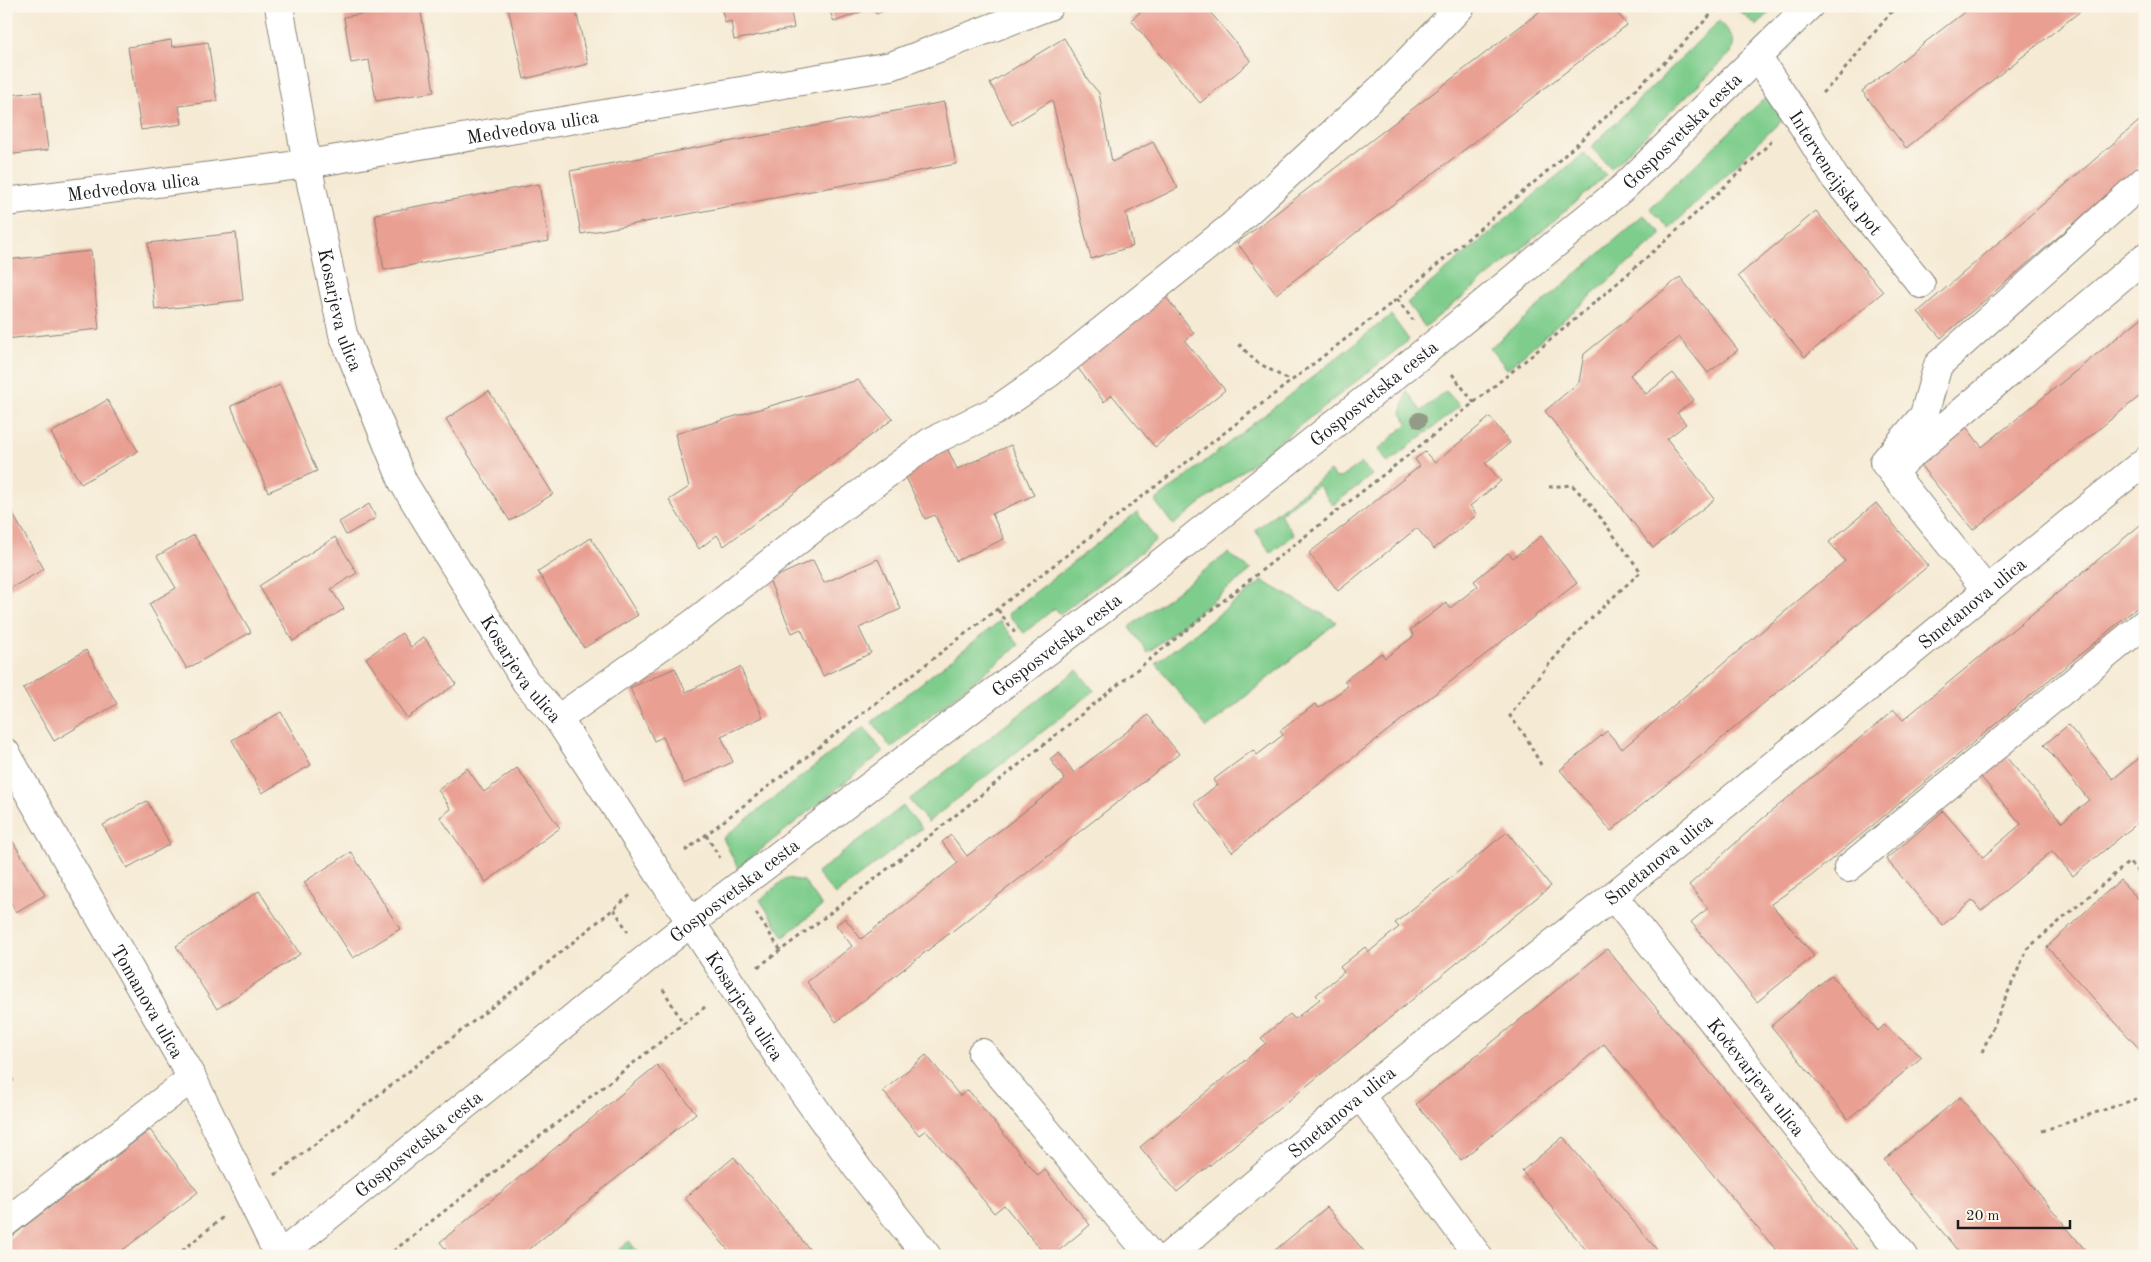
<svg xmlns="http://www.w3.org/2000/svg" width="2151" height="1262" font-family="'Old Standard TT',serif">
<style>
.green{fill:#7fcd8d;stroke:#4e7454}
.building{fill:#e99f92}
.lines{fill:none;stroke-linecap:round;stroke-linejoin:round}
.minor-casing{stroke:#888378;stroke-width:30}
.path{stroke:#888378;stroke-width:3;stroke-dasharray:4 4;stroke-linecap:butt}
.minor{stroke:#fff;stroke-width:28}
.tree{fill:#919b85}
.labels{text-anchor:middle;stroke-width:4.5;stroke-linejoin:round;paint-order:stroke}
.street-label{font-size:19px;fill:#1c1c1c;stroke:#fbf7ec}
</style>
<rect width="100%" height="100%" fill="#fbf7ec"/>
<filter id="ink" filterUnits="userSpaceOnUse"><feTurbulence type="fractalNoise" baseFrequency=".02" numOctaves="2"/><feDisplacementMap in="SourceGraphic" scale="10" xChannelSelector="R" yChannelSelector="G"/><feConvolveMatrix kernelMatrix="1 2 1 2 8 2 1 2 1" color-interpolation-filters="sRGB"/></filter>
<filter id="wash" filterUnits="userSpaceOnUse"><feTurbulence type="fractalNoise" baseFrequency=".0096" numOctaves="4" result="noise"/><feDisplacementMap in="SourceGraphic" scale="20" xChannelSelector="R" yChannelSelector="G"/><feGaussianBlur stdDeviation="1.12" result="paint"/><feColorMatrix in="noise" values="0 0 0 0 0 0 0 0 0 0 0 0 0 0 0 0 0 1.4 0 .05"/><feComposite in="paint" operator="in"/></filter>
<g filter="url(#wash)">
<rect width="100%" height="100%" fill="#f5ead4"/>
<path class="green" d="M1733 6H1775L1757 26Z
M1719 21C1729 32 1738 38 1731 53L1611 169 1591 147Z
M1767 96 1785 117 1669 229 1650 208Z
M1584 153 1606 175 1517 253 1425 327 1407 303Z
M1644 215 1662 234 1507 369 1490 348Z
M1391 315 1409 340 1173 525 1155 501Z
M1407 391 1421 411 1446 391 1460 406 1388 463 1378 450 1408 423 1401 414Z
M1362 463 1372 475 1333 505 1318 485 1280 514 1294 535 1271 553 1255 530 1330 471 1334 477 1340 478Z
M1137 512 1156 540 1060 614 1055 608 1024 633 1008 614Z
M1228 553 1251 570 1148 653 1129 627Z
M1262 581 1337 622 1207 728 1156 663Z
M1000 621 1019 645 891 748 872 722Z
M1077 670 1094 691 928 822 909 800Z
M864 727 883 752 738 868 723 838Z
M903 806 922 828 835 895 817 873Z
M786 878 804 881 822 906 784 937 760 900Z
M629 1241 641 1256H612Z"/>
<g id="blocks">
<path class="building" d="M407 6H420L434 92 376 101 369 60 351 63 344 17Z
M512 6H575L588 64 524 79 508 7Z
M721 6H790L794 28 734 40 731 21 725 23Z
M828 6H897L876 14 874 7 834 22Z
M1147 6H1205L1251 61 1200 103 1131 20Z
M1547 6H1612L1627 25 1276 294 1237 243Z
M1972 6H2087L1906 148 1862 91Z
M1064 38 1088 80 1099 93 1112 162 1153 142 1178 188 1126 213 1133 246 1091 259 1052 100 1012 125 990 83Z
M171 40 172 47 208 42 217 101 179 106 182 124 141 130 128 47Z
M41 92 48 150 6 155V95Z
M944 102 956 164 581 234 570 171Z
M2145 116V162L1941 338 1918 312Z
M539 184 549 241 384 270 375 214Z
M1816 211 1883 292 1805 357 1738 276Z
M236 233 243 300 155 310 148 243Z
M91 251 99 329 6 339V260Z
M1680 277 1738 350 1708 373 1679 337 1630 375 1646 394 1673 373 1694 400 1677 413 1686 424 1667 439 1715 499 1653 548 1545 411 1579 382 1584 354Z
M1162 292 1194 333 1185 341 1225 390 1155 447 1112 395 1104 402 1074 363Z
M2145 315V392L1973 530 1916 460 1963 423 1982 447Z
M858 380 893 419 724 546 717 535 699 549 669 500 689 487 675 434Z
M280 385 317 471 268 492 231 406Z
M489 391 553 494 510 521 446 419Z
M107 400 138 451 81 484 51 433Z
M1490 417 1510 443 1485 463 1501 481 1470 506 1477 515 1434 549 1417 528 1338 591 1309 553 1420 466 1415 459 1425 452 1435 463Z
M1011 445 1034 495 992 514 1004 539 956 561 935 515 925 519 901 466 946 446 957 469Z
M6 502 44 569 6 591Z
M1876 503 1928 566 1611 831 1560 770 1607 731 1622 749 1845 561 1829 542Z
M369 504 376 518 346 535 339 522Z
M2145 521V601L1810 877 1771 904 1814 956 1757 1002 1691 922 1708 908 1689 885 1762 819 1894 710 1903 720Z
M194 535 251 632 187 669 149 604 176 588 157 556Z
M1541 536 1577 583 1232 852 1194 803 1217 785 1213 780 1253 750 1257 755 1283 735 1280 731 1315 704 1319 708 1348 686 1344 681 1381 653 1385 658 1414 636 1410 630 1446 603 1450 608 1478 586 1474 581 1508 553 1513 558Z
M335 537 357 573 331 589 344 609 293 641 259 586Z
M591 538 638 615 584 648 538 572Z
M878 559 901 609 859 628 871 653 823 676 801 629 792 633 769 580 813 560 824 583Z
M402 633 411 647 424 637 456 684 407 718 366 658Z
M86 650 117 704 54 741 23 688Z
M740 667 763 717 721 736 733 762 684 784 663 737 654 741 630 688 675 668 686 692Z
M281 712 311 765 262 793 232 740Z
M1148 715 1179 754 836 1022 807 982 852 946 836 925 845 918 861 939 958 863 942 842 951 835 967 856 1065 780 1050 759 1059 752 1074 773Z
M2068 725 2113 779 2143 755 2145 817 2073 876 2052 851 1981 911 1972 900 1943 925 1886 859 1943 811 1983 857 2021 824 1981 777 2005 756 2062 822 2089 800 2044 745Z
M467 768 484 792 517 768 560 828 486 882 440 817 451 809 438 790Z
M147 801 170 844 127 868 103 825Z
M6 830 45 895 16 912 6 896Z
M1507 832 1551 886 1177 1192 1140 1147 1266 1043 1261 1038 1290 1014 1295 1019 1320 999 1316 995 1344 972 1340 967 1365 947 1369 952 1399 927 1395 923Z
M351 852 400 929 353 958 304 882Z
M2120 880 2145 906V1055L2047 947Z
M259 891 300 954 217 1009 176 946Z
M1607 949 1790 1168 1862 1256H1781L1604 1044 1461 1160 1416 1104Z
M1831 975 1878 1031 1884 1025 1922 1057 1848 1119 1771 1026Z
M926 1055 960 1096 968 1090 1038 1176 1045 1170 1090 1225 1052 1256H1046L1004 1205 994 1213 926 1130 919 1135 883 1091Z
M657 1065 696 1113 521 1256H451L440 1242Z
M6 1068 14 1081 6 1085Z
M1960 1097 2090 1256H1962L1884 1160Z
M150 1130 198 1192 115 1256H6V1241Z
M1563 1137 1662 1256H1591L1522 1171Z
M734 1157 815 1256H733L685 1198Z
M1327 1207 1368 1256H1268Z"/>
</g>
</g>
<g filter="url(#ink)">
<use href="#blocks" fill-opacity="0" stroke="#888378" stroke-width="1"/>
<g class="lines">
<g class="minor-casing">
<g id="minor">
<path id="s1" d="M279 6 307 164 343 334 403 482 526 682 558 719 788 1071 858 1169 927 1256"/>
<path id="s2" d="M1757 57 1797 116 1835 178 1921 284"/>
<path id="s3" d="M6 202 307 164 891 66 1049 6"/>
<path d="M1896 468 2145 257"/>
<path d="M1987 591 1884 462 1924 415 1938 365 2145 180"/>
<path d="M558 719 694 623 815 527 930 442 995 411 1048 374 1231 227 1388 82 1461 6"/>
<path id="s4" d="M6 753 192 1078 279 1256"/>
<path d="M1848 868 2145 623"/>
<path id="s5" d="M1613 896 1833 1173 1904 1256"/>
<path d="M982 1053 1151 1256"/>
<path d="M1360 1095 1478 1256"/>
<path d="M6 1222 192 1078"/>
<path id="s6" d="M279 1256 690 923 1103 609 1432 346 1624 187 1809 6"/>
<path id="s7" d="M1169 1256 1360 1095 1613 896 2145 461"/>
</g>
</g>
<path class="path" d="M1822 93 1836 80 1896 6
M1397 299 1413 320
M1239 344 1255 361 1290 381
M1452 374 1475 404
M998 610 1015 633
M1541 765 1526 737 1510 716C1547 661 1592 615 1641 572L1591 505 1572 485 1549 487
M706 835 720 858
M685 851 1397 299 1552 167 1667 60 1719 6
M614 909 628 932
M756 913 781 951
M758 967C919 849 1072 720 1228 597 1414 450 1603 307 1772 141
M663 989 683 1023
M1982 1052 2027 949 2129 862 2145 879
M2042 1131 2136 1099
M275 1175 523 983 633 893
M176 1256 223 1217
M387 1256 705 1007"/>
<use href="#minor" class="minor"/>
</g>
<circle class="tree" cx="1419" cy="420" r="8"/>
</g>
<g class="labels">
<g class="street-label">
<text dy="7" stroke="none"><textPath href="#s3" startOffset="532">Medvedova ulica</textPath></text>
<text dy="7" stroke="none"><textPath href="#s6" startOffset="1799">Gosposvetska cesta</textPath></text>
<text dy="7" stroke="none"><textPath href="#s2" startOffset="140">Intervencijska pot</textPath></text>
<text dy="7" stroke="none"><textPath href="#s3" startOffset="128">Medvedova ulica</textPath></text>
<text dy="7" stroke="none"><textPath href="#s1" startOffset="310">Kosarjeva ulica</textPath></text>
<text dy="7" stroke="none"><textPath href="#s6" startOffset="1394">Gosposvetska cesta</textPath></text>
<text dy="7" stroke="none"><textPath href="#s7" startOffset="1035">Smetanova ulica</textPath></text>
<text dy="7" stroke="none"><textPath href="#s6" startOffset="989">Gosposvetska cesta</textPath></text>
<text dy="7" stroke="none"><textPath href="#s1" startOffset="715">Kosarjeva ulica</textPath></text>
<text dy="7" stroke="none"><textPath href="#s7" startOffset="630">Smetanova ulica</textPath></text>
<text dy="7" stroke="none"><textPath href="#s6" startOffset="584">Gosposvetska cesta</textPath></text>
<text dy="7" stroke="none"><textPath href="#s4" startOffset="286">Tomanova ulica</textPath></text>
<text dy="7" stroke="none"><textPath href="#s1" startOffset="1120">Kosarjeva ulica</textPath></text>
<text dy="7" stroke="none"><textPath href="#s5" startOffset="231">Kočevarjeva ulica</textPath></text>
<text dy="7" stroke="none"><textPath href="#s7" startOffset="225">Smetanova ulica</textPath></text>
<text dy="7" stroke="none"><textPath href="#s6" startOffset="179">Gosposvetska cesta</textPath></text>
</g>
</g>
<rect width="2151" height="1262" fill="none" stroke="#fbf7ec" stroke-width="25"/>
<path d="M1958 1220v8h112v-8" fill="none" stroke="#1c1c1c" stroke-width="2.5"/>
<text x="1966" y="1220" font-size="15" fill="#1c1c1c" stroke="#fbf7ec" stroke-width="4" paint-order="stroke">20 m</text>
</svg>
